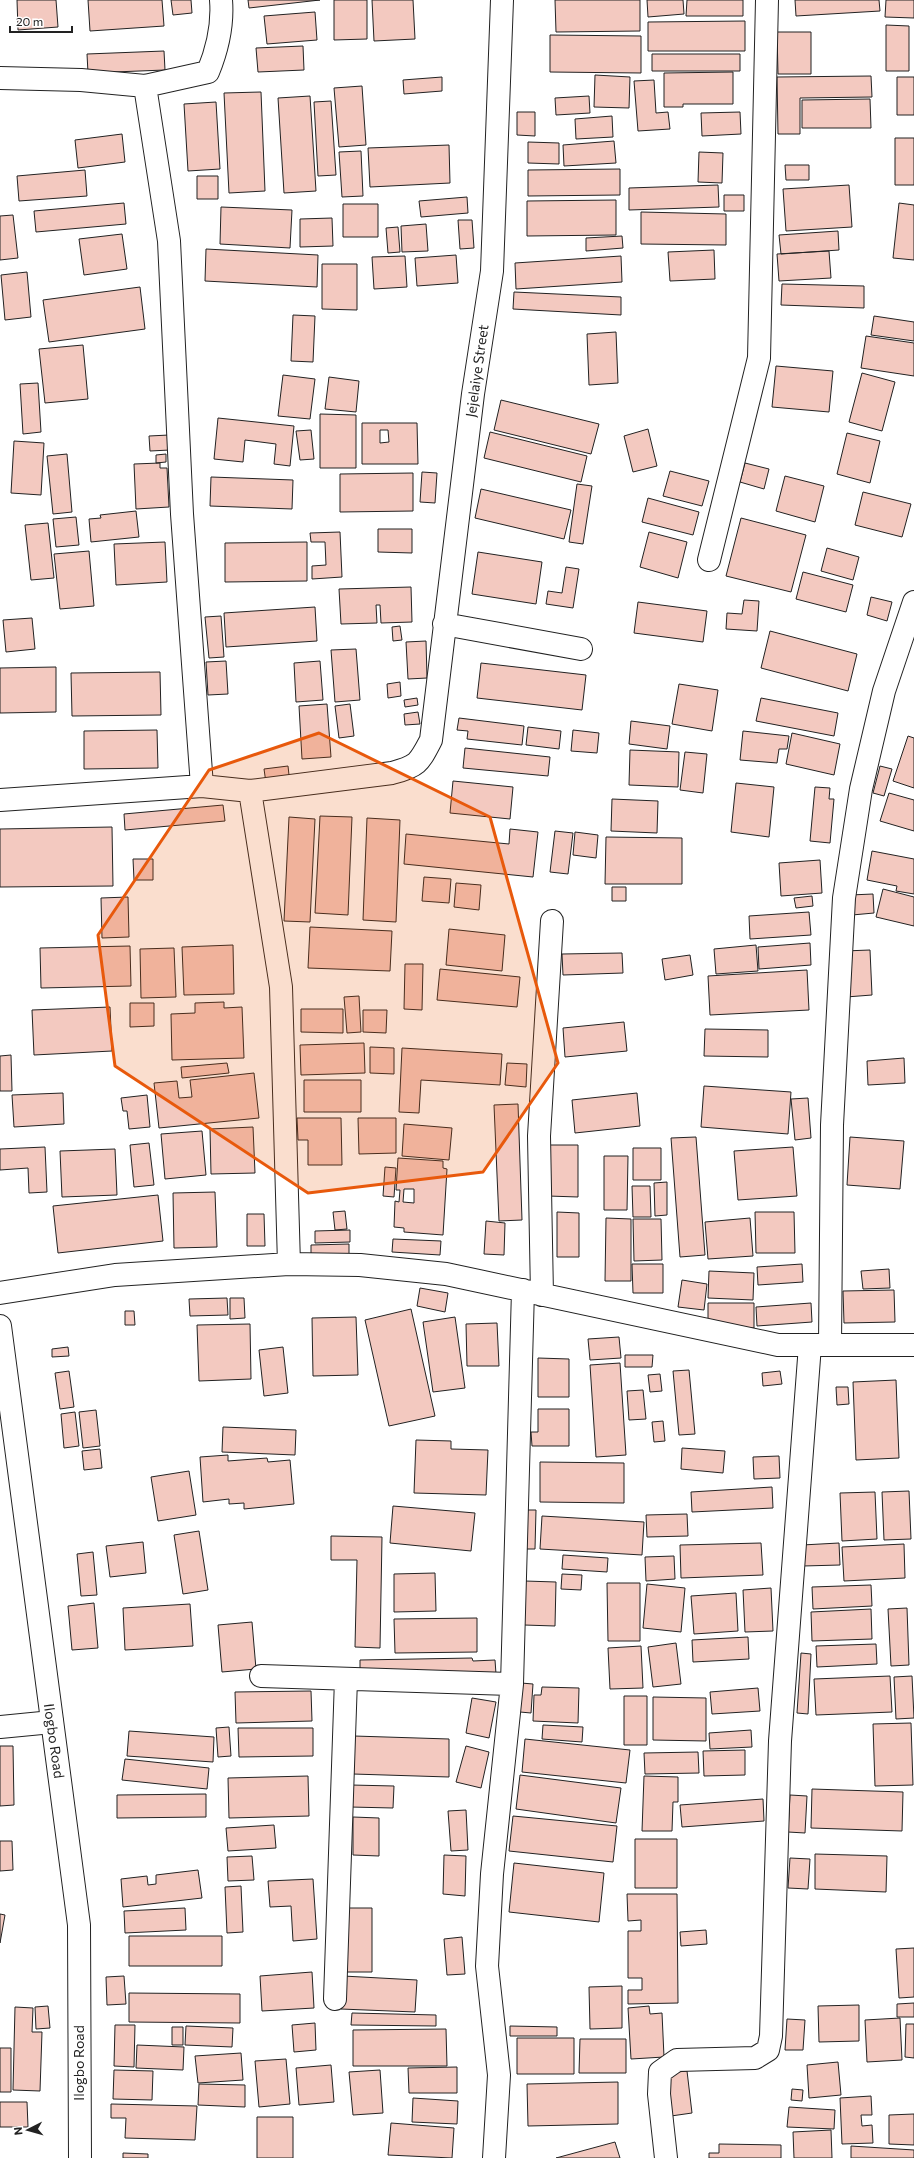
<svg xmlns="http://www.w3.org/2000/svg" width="914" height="2158" font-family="Commissioner,sans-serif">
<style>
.building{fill:#f3c9c0;stroke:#222;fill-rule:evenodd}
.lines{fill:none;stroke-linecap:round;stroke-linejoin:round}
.minor-casing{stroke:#222;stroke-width:24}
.major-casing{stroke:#222;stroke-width:24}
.minor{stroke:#fff;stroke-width:22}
.major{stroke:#fff;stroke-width:22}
.marked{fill:#e8590c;fill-opacity:0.2;stroke:#e8590c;stroke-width:3;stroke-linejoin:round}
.labels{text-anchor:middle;stroke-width:3;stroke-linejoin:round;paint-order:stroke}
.street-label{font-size:14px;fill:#222;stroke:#fff}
</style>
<rect width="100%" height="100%" fill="#fff"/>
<path class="building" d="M17 0H56L58 27 18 30Z
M88 0H162L164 26 90 31Z
M171 0H191L192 13 173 15Z
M248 0H320L249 8Z
M334 0H367V39L334 40Z
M372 0H413L415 39 374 41Z
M555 0H640V31L556 32Z
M647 0H683L684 14 648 17Z
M687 0H743V16H686Z
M795 0H879L880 11 796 16Z
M886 0H914V18L885 17Z
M315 12 317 40 267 44 264 16Z
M745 21V51H648V22Z
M886 25 909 26V71H886Z
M777 32H811V74H778Z
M550 35 641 36V73L550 72Z
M303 46 304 70 258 72 256 48Z
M164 51 165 70 88 73 87 54Z
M652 54H740V71H652Z
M733 72V104H683V107H664V73Z
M595 75 630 77 629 108 594 107Z
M871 76 872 97 800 98V134H778L777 77Z
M442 77V91L404 94 403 80Z
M897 77H914V115H897Z
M654 80 656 113 668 112 670 129 638 131 634 81Z
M362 86 366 145 339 147 334 88Z
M261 92 265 191 229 193 224 93Z
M310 96 316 191 284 193 278 98Z
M589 96 590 113 556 115 555 98Z
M870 99 871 128H802V100Z
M331 101 336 175 318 176 314 102Z
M216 102 220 169 188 171 184 104Z
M517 112H535V136L517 135Z
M740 112 741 134 702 136 701 113Z
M612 116 613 137 576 139 575 119Z
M122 134 125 162 78 168 75 140Z
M895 138H914V185H895Z
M614 141 616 163 564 166 563 145Z
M528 142 559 143V164L528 163Z
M449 145 450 183 370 187 368 148Z
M361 151 363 196 342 197 339 152Z
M699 152 723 153 722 183 698 182Z
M785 165H809V180H786Z
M620 169V195L528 196V170Z
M85 170 87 196 19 201 17 176Z
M197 176H218V199H197Z
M718 185 719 207 629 210V188Z
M849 185 852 227 786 231 783 189Z
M724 195H744V211H724Z
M467 197 468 213 421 217 419 201Z
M616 200V235L527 236V201Z
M124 203 126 224 36 232 34 211Z
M899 203 914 205V260L893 258Z
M343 204H378V237H343Z
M221 207 292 210 290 248 220 244Z
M641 212 726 214V245L641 244Z
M13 215 18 258 0 260V216Z
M332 218 333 246 300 247V219Z
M458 220H472L474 248 460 249Z
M426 224 428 251 402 252 401 226Z
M398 227 400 252 388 253 386 228Z
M838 231 839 250 781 254 779 235Z
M122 234 127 269 84 275 79 239Z
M622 236 623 248 586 251V238Z
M206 249 318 255 317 287 205 281Z
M714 250 715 279 670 281 668 252Z
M829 251 831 278 779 281 777 254Z
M456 255 458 283 417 286 415 258Z
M405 256 407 287 374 289 372 257Z
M621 256 622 282 516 289 515 263Z
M322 264H357V310L322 309Z
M27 272 31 317 5 320 1 275Z
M782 284 864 286V308L781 305Z
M140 287 145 329 49 342 43 300Z
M514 292 621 297V315L513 309Z
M293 315 315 316 313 362 291 361Z
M874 316 914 322V341L871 335Z
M616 332 618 383 589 385 587 334Z
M866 336 914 343V376L861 368Z
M83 345 88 399 45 403 39 349Z
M776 366 833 371 829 412 772 407Z
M862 373 895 382 882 431 849 422Z
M283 375 315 379 310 419 278 416Z
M329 377 359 381 356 412 325 409Z
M38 383 41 432 23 434 20 384Z
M501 400 599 424 591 454 494 430Z
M320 414 356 415V468H320Z
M218 418 294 426 290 466 274 464 276 444 245 440 243 462 214 459Z
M362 423H417L418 464H362ZM380 430H388L389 442 380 443Z
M648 429 657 466 633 472 624 436Z
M311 430 314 459 300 460 296 431Z
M490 432 587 456 581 482 484 458Z
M847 433 880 441 870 483 837 474Z
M169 435 170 450 150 451 149 436Z
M14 441 44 443 41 495 11 493Z
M67 454 72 512 53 514 47 456Z
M166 454V462L156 463V455Z
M160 463V468H167L169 507 136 509 134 464Z
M745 463 769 469 764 489 740 482Z
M670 471 709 481 702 506 663 496Z
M422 472 437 473 435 503 420 502Z
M413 473V511L340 512V474Z
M785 476 824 486 815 522 776 511Z
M211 477 293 480 292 509 210 506Z
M577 484 592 486 583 544 569 542Z
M481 489 571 510 564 539 475 518Z
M863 492 911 504 902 537 855 525Z
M648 498 699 512 693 535 642 522Z
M136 511 139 537 91 542 89 519 101 518 100 515Z
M76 517 79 545 56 547 53 519Z
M741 518 806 535 791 592 726 576Z
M48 523 54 578 31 580 25 525Z
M378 529H412V553L378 552Z
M340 532 342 577 312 579V566L326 565 325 542H311L310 533Z
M649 532 687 542 678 578 640 567Z
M165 542 167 582 116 585 114 544Z
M307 542V581L225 582V543Z
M827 548 859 557 853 580 821 571Z
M89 551 94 606 60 609 54 554Z
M478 552 542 562 536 604 472 594Z
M566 567 579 569 573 608 546 604 548 591 562 593Z
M803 572 853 585 846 612 796 599Z
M411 587 412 622 381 623 380 605H376L377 623 341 624 339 589Z
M871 597 892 602 887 621 867 615Z
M744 600 759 601 757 631 726 629 727 613 742 614Z
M638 602 707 611 703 642 634 633Z
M315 607 317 641 226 647 224 613Z
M221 616 224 657 209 658 205 617Z
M32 618 35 649 6 652 3 620Z
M400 626 402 640 393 641 392 627Z
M770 631 857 654 848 691 761 668Z
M426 641 427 678 408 679 406 642Z
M356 649 360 700 335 702 331 650Z
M226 661 228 694 208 695 206 662Z
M320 661 323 700 296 702 294 663Z
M481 663 586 675 582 710 477 698Z
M56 667V712L0 713V668Z
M160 672 161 715 72 716 71 673Z
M400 682 401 696 388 698 387 684Z
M679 684 718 690 712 731 672 724Z
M417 698 418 705 405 707 404 700Z
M761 698 838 713 834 736 756 721Z
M327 704 331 757 302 759 299 706Z
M350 704 354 736 339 738 335 706Z
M418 712 420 724 405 725 404 714Z
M459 718 524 726 522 745 467 739 468 731 457 730Z
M631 721 670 726 667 749 629 744Z
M528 727 561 731 559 749 526 745Z
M157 730 158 768 84 769V731Z
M573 730 599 733 597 753 571 751Z
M743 731 789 736 787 749H779L777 763 740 760Z
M792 733 840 744 834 775 786 764Z
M908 736 914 738V788L893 781Z
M465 748 550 757 548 776 463 768Z
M630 750 679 752 678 787 629 785Z
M685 752 707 754 703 793 680 790Z
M288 766 289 775 266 783 264 769Z
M880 766 892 769 884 796 873 793Z
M453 781 513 787 510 819 450 813Z
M736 783 774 787 769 837 731 832Z
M815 787 830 788 829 799H834L830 843 810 841Z
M889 793 914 800V831L880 821Z
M612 799 658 801 657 833 611 831Z
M223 805 225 821 125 830 124 814Z
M320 816 352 817 348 915 315 913Z
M289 817 315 819 310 922 284 921Z
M367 818 400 820 396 922 363 920Z
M112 827 113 886 0 887V829Z
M510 829 538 832 533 877 404 864 406 834 509 844Z
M555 831 573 833 568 874 550 872Z
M575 832 598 835 596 858 573 855Z
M606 837 682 838V884H605Z
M872 851 914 859V894L896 891 897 886 867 880Z
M133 859H153V880H134Z
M820 860 822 893 781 896 779 863Z
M424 877 451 879 449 903 422 901Z
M456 883 481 885 479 910 454 907Z
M612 887H626V901H612Z
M883 889 914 897V926L876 917Z
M873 894 874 913 852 915 850 895Z
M812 896 813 906 796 908 794 898Z
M128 897 129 937 102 938 101 898Z
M809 912 811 935 750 939 749 916Z
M310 927 392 931 390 971 308 968Z
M449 929 505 935 502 971 446 965Z
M810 943 811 965 759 969 758 947Z
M233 945 234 994 184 995 182 947Z
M756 945 758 971 716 974 714 949Z
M130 946 131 986 41 988 40 948Z
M174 948 176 997 141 998 140 949Z
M870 950 872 995 846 997 844 951Z
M622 953 623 973 563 975 562 954Z
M690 955 693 975 665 980 662 959Z
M405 964H423L422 1010 404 1009Z
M440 969 520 977 517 1007 437 1000Z
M807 970 809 1010 710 1015 708 976Z
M359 996 361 1032 347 1033 344 997Z
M224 1002V1008L242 1007 244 1058 172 1060 171 1014 195 1013V1003Z
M130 1003H154V1026L130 1027Z
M110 1007 112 1051 34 1055 32 1010Z
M301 1009H343V1033L301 1032Z
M363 1010H387L386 1033 363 1032Z
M624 1022 627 1051 565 1057 563 1028Z
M705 1029 768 1030V1057L704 1056Z
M364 1043 365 1073 301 1075 300 1045Z
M370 1047 394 1048V1074L370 1073Z
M402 1048 502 1054 500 1085 421 1080 419 1113 399 1112Z
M11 1055 12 1091H0V1056Z
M904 1058 905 1083 868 1085 867 1061Z
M227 1063 229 1073 182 1078 181 1067Z
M507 1063 527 1064 526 1087 505 1085Z
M254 1073 259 1118 159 1128 154 1083 177 1081 179 1098 192 1097 190 1080Z
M304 1080H361V1112H304Z
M704 1086 791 1092 788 1134 701 1127Z
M63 1093 64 1124 14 1127 12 1095Z
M637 1093 640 1126 575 1133 572 1100Z
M147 1095 150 1127 129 1129 127 1111H123L121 1098Z
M808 1098 811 1138 795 1140 791 1099Z
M518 1104 522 1220 499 1221 494 1105Z
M297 1118H341L342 1165H308V1140H298Z
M358 1118H396V1153L359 1154Z
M404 1124 452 1128 449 1160 402 1156Z
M253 1127 255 1173 211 1174 210 1129Z
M202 1131 206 1175 165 1179 161 1134Z
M696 1137 705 1255 680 1257 671 1138Z
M850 1137 904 1141 900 1189 847 1185Z
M149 1143 154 1185 134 1187 130 1145Z
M548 1145H578V1197L548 1196Z
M45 1147 47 1192 29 1193 28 1168 0 1170V1149Z
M793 1147 797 1196 738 1200 734 1151Z
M633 1148H661V1180H633Z
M115 1149 117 1195 62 1197 60 1151Z
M604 1156H628L627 1210H604Z
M398 1158 443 1161V1168L447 1169 443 1235 404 1232V1228L394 1227 395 1201 399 1202 400 1190H396ZM404 1189H414V1203L403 1202Z
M385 1167 396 1168 394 1197 383 1196Z
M667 1182V1215L655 1216 654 1183Z
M632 1186H650L651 1217H633Z
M215 1192 217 1247 174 1248 173 1193Z
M158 1195 163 1241 58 1253 53 1206Z
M345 1211 347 1229 335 1230 333 1212Z
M557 1212 579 1213V1257H557Z
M755 1212H794L795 1253H756Z
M247 1214H264L265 1246H247Z
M606 1218 631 1219V1281H605Z
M750 1218 753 1256 708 1259 705 1222Z
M633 1219H661L662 1260 634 1261Z
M486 1221 505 1223 504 1255 484 1254Z
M350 1230V1242L315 1243V1231Z
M393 1239 441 1241 440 1255 392 1252Z
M349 1244V1255L311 1256V1245Z
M632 1264H663V1293H633Z
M802 1264 803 1282 758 1285 757 1267Z
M889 1269 890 1288 863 1289 861 1271Z
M709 1271 754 1273 753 1300 708 1298Z
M682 1280 707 1284 704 1310 678 1307Z
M420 1288 448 1293 445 1312 417 1306Z
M894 1290 895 1322 844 1323 843 1291Z
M227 1298 228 1315 190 1316 189 1299Z
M230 1298H244L245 1318 230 1319Z
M708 1303H754V1328H708Z
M811 1303 812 1322 757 1326 756 1307Z
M411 1309 435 1416 389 1426 365 1320Z
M125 1311H134L135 1325H125Z
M356 1317 358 1375 313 1376 312 1318Z
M455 1317 465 1388 433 1392 423 1322Z
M497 1323 499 1366H467L466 1324Z
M250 1324 251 1379 199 1381 197 1325Z
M619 1337 621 1358 590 1360 588 1339Z
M68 1347 69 1356 52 1357V1349Z
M283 1347 288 1393 264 1396 259 1350Z
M625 1355H653L652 1367H625Z
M538 1358 569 1359V1397H538Z
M620 1363 626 1455 596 1457 590 1365Z
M689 1370 695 1434 679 1435 673 1371Z
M69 1371 74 1407 60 1409 55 1373Z
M780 1371 782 1384 763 1386 762 1373Z
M660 1374 662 1391 650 1392 648 1375Z
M896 1380 899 1458 856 1460 853 1382Z
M836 1387H848L849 1404 837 1405Z
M643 1390 646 1419 629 1420 627 1391Z
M538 1409H569V1446H532L531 1432H538Z
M96 1410 100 1446 83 1448 79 1412Z
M75 1412 79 1446 64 1448 61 1414Z
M663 1421 665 1441 654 1442 652 1422Z
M223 1427 296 1430 295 1455 222 1452Z
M416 1440 451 1441V1449L488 1450 486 1495 414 1493Z
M682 1448 725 1451 723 1473 681 1469Z
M100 1449 102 1468 84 1470 82 1451Z
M228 1455V1461L267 1458 268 1462 290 1460 294 1504 244 1509V1503L229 1504V1499L203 1502 200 1457Z
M779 1456 780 1478 754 1479 753 1457Z
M540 1462 624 1463V1503L540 1502Z
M189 1471 196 1515 158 1521 151 1477Z
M772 1487 773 1508 692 1512 691 1492Z
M909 1491 911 1539 884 1540 882 1492Z
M875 1492 877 1539 842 1541 840 1493Z
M393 1506 475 1513 471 1551 390 1543Z
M519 1510H536L535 1549H523Z
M687 1514 688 1536 647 1537 646 1515Z
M542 1516 644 1522 642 1555 540 1549Z
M199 1531 208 1590 183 1594 174 1535Z
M331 1536 382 1537 380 1648 355 1647 357 1560H331Z
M143 1542 146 1573 110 1577 106 1546Z
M761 1543 763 1575 681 1578 680 1545Z
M839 1543 840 1565 803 1566 802 1545Z
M904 1544 905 1578 844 1581 842 1547Z
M93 1552 97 1595 81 1596 77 1554Z
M563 1555 608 1558 607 1572 562 1569Z
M674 1556 675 1579 646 1581 645 1557Z
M435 1573 436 1611 394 1612V1574Z
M562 1574 582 1575 581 1590 561 1589Z
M525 1581 556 1582 555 1626 524 1625Z
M607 1583H640V1641H608Z
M647 1584 685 1588 681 1632 643 1628Z
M871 1585 872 1606 813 1609 812 1587Z
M771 1588 773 1631 745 1632 743 1590Z
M736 1593 738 1631 694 1634 691 1596Z
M94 1603 98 1648 72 1650 68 1606Z
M190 1604 193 1646 125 1650 123 1608Z
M907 1608 909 1665 891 1666 888 1609Z
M871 1609 872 1639 812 1641 811 1612Z
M477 1618V1652L395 1653 394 1619Z
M252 1622 256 1669 222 1672 218 1625Z
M748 1637 749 1659 693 1662 692 1640Z
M676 1643 681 1684 653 1687 648 1647Z
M876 1644 877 1664 817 1667 816 1646Z
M641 1646 643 1688 610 1689 608 1648Z
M801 1653 811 1654 808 1714 797 1713Z
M472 1658 473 1661 495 1660 496 1674 360 1676V1660Z
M890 1676 892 1712 816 1715 814 1679Z
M912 1676 914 1718 896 1719 894 1677Z
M521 1683 533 1684 531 1713 520 1712Z
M542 1687 579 1688 578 1723 533 1721 534 1695H541Z
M758 1688 760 1711 712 1714 710 1692Z
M311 1691 312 1721 236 1723 235 1692Z
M624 1696H647V1745H624Z
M653 1697 706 1698V1741L653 1740Z
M472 1698 496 1702 489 1738 466 1733Z
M911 1723 913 1785 875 1786 873 1724Z
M543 1725 583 1727 582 1742 542 1739Z
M229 1727 231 1756 218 1757 216 1728Z
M238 1728H313V1756L239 1757Z
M751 1730 752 1747 710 1749 709 1733Z
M129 1731 214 1737 213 1762 127 1756Z
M354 1736 449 1739V1777L353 1774Z
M525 1739 630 1750 626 1783 522 1772Z
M0 1746H13L14 1805 0 1806Z
M466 1746 489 1752 481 1788 456 1782Z
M745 1750V1775L704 1776 703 1751Z
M698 1752 699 1773 645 1774 644 1753Z
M125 1759 209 1768 207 1789 122 1780Z
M520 1775 621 1788 616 1823 516 1809Z
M308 1776 309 1816 229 1818 228 1778Z
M644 1776 678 1777V1802H673L672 1831H642Z
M351 1785 394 1786 393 1808 350 1807Z
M812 1789 903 1792 902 1831 811 1828Z
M206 1794V1817L117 1818V1795Z
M790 1795 807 1796 805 1833 788 1832Z
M763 1799 764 1821 682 1827 680 1805Z
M466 1810 468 1850 451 1851 448 1811Z
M513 1816 617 1826 613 1862 509 1851Z
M353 1817 379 1818V1856L353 1855Z
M274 1825 276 1848 228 1851 226 1828Z
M635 1839H677V1888H635Z
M0 1841H12L13 1870 0 1871Z
M815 1854 887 1856 886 1892 815 1889Z
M444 1855 466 1856 465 1896 443 1894Z
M252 1856 254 1880 228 1881 227 1857Z
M790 1858 810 1859 808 1889 788 1888Z
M514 1863 604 1873 599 1922 509 1912Z
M198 1870 202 1898 123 1907 121 1879 147 1876 148 1885 156 1884V1875Z
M313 1879 317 1939 293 1941 291 1906 270 1907 268 1881Z
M241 1886 243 1932 227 1933 225 1887Z
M627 1894H677L678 2003 628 2004V1990H642V1978H628V1931H641V1920L628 1921Z
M185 1908 186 1930 125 1933 124 1911Z
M343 1908H372V1972H343Z
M0 1914 5 1915 0 1943Z
M706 1930 707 1944 681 1946 680 1932Z
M129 1936H222V1966H129Z
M462 1937 465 1974 447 1975 444 1939Z
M914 1948V1997L899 1998 896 1949Z
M312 1972 314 2008 262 2011 260 1976Z
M124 1976 126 2004 107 2005 106 1977Z
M343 1976 417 1980 415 2012 341 2009Z
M622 1986V2028L590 2029 589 1987Z
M129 1993 240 1994V2023L129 2022Z
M914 2003V2017H897V2004Z
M859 2005V2041L819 2042 818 2006Z
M48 2006 50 2028 36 2029 35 2007Z
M649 2006 650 2014 662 2013 664 2057 631 2059 628 2008Z
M15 2007 33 2008 32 2032H42L40 2091 13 2090Z
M352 2013 436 2015V2026L351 2025Z
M900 2018 902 2060 867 2062 865 2020Z
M787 2019 805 2020 803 2050H785Z
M315 2023 316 2050 294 2052 292 2025Z
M906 2024H914V2058L905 2057Z
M115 2025H135L134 2067 114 2066Z
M186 2026 233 2028 232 2047 185 2045Z
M510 2026 557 2027V2036H510Z
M172 2027H183V2045H172Z
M446 2029 447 2066H353V2030Z
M517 2038H574V2074H517Z
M580 2039H626V2073H579Z
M137 2045 184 2047 183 2070 136 2068Z
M0 2048H11V2092H0Z
M241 2053 243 2080 198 2083 195 2056Z
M286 2059 290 2104 259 2107 255 2061Z
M838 2062 841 2095 809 2098 807 2065Z
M331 2065 334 2102 299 2105 296 2068Z
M457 2067V2093H409L408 2068Z
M114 2070 153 2071 152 2100 113 2099Z
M380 2070 383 2113 353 2115 349 2072Z
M687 2071 692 2113 671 2116 667 2073Z
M618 2082V2124L528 2126 527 2084Z
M199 2084 245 2085V2107L198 2105Z
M792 2089 803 2090 802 2101 791 2100Z
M871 2096 872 2115H861L862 2126 872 2125 873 2143 842 2144 840 2098Z
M413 2098 458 2101 457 2124 412 2122Z
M0 2102H27L28 2127H0Z
M111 2104 197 2106 195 2140 125 2138 126 2118H111Z
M789 2107 835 2110 834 2129 787 2127Z
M914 2114V2145L889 2144V2115Z
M257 2117H293V2158H257Z
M391 2123 454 2128 452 2158 388 2155Z
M831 2130 832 2158H794L793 2132Z
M615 2142 620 2158H556Z
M719 2144 781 2145V2158H709V2153H719Z
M851 2146 914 2150V2158H851Z
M123 2153 148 2154V2158H123Z"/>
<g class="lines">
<g class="minor-casing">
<path id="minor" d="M0 78 81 80 145 86 208 72C217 50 223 24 221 0
M145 86 169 241 182 514 202 786
M709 560 759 358 767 0
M444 624 581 649
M250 791 281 987 289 1264
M0 800 202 786 250 791 392 773C418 766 419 763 431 740L473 394 492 271 502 0
M0 1293 115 1275 289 1264 360 1265 446 1274 778 1345H914
M542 1295 539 1136 552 921
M830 1345 832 1125 844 898 861 789 884 691 914 602
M261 1676 512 1684
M0 1727 52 1722
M335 1999 346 1679
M494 2158 499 2075 487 1966 492 1874 512 1684 523 1290
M666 2158 659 2094 660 2072 677 2060 755 2058 768 2050 771 2036 780 1741 810 1345"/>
</g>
<g class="major-casing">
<path id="major" d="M0 1326 79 1925 80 2158"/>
</g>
<use href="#minor" class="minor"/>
<use href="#major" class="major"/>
</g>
<path class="marked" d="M319 733 490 817 558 1063 483 1172 308 1193 115 1066 98 935 209 770Z"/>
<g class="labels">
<g class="street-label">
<text transform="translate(477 371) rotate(-82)" y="5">Jejelaiye Street</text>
<text transform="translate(54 1741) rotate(82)" y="5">Ilogbo Road</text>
<text transform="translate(79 2063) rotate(-90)" y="5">Ilogbo Road</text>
</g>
</g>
<g transform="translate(28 2130) rotate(264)" stroke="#ffffff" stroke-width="3" paint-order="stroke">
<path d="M0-3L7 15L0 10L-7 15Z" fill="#222222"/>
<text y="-6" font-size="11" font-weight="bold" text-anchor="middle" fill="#222222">N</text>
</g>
<path d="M10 26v6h62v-6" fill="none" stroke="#222222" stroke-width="2"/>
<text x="16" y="26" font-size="12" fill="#222222" stroke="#ffffff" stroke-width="3" paint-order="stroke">20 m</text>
</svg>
